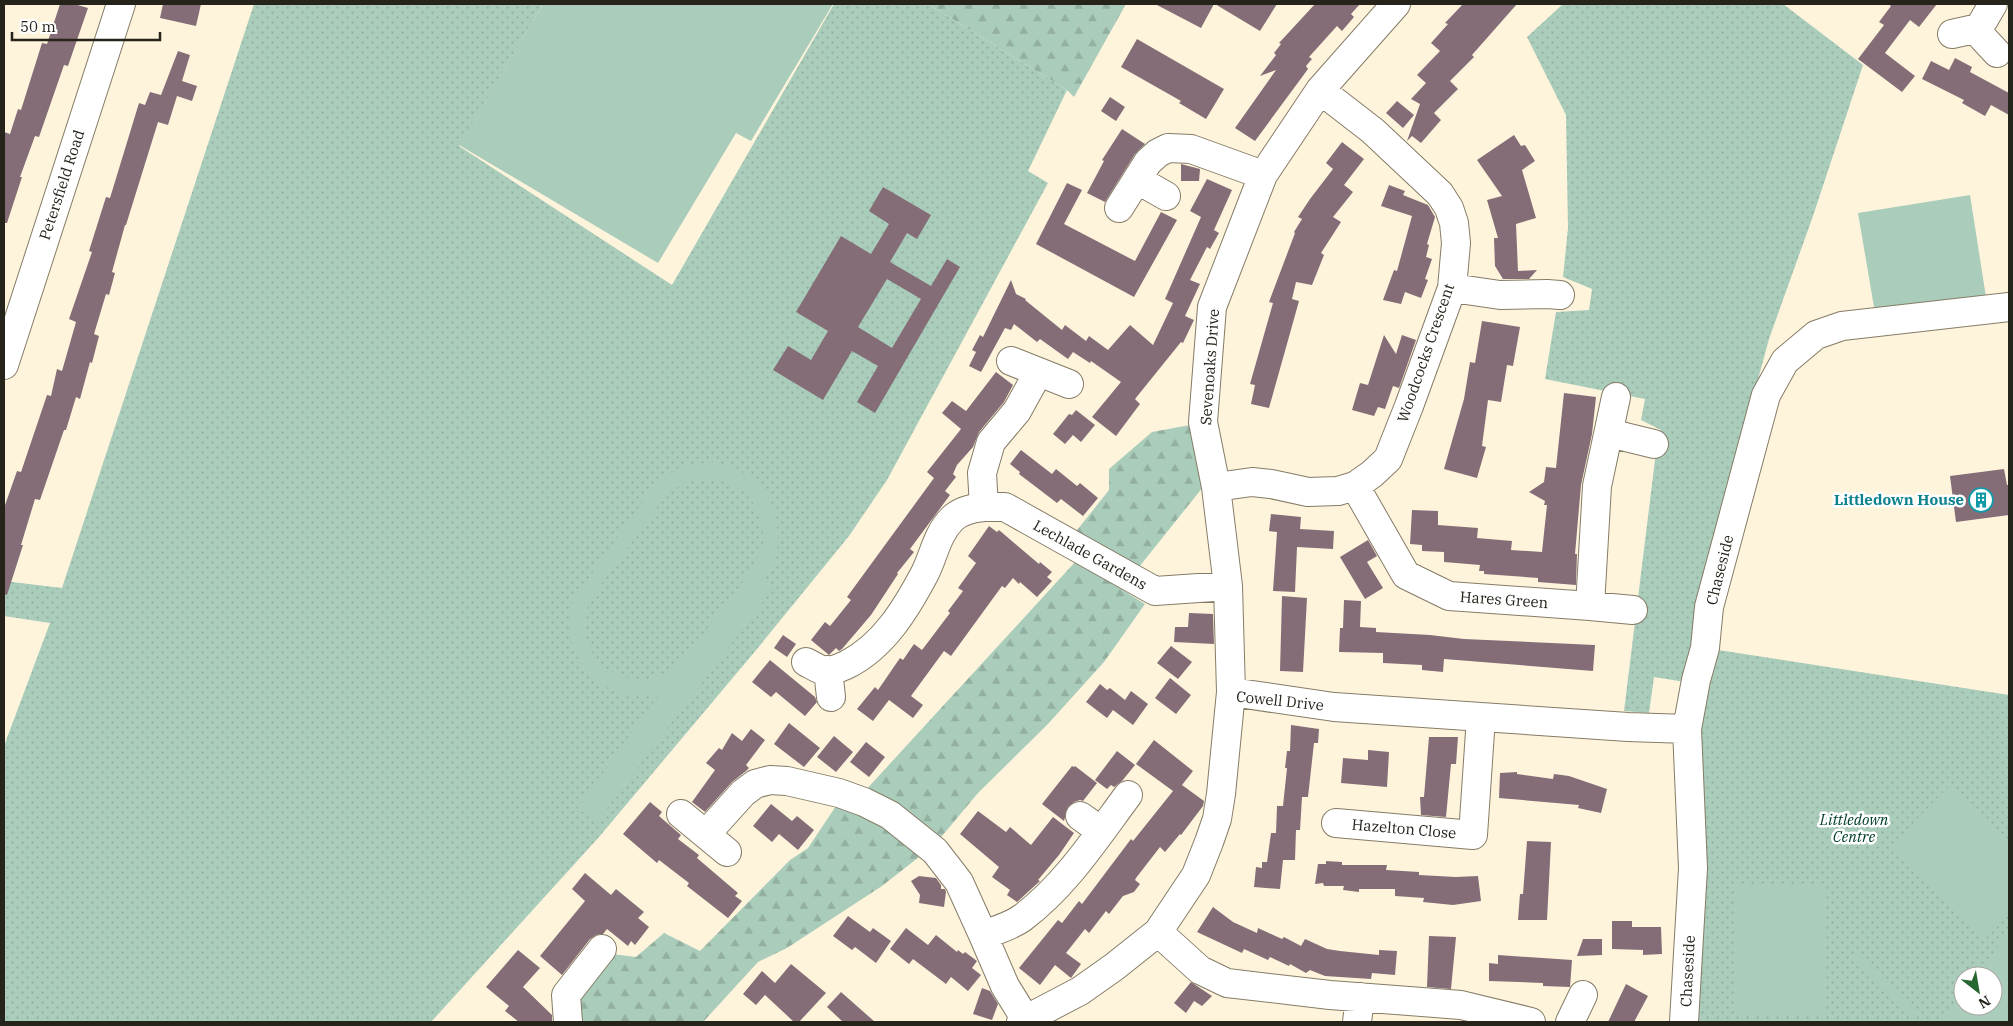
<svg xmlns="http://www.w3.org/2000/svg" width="2013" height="1026" font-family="'IBM Plex Serif',serif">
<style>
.forest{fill:url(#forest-firs)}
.park{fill:url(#park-dots);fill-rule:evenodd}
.garden{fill:#acb;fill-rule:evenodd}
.building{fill:#856d77;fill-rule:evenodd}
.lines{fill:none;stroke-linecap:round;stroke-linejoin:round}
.minor-casing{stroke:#857c67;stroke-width:30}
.minor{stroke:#fff;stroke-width:28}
.labels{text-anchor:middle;stroke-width:5;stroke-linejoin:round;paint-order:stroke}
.street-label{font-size:15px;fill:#26231a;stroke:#fff}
.culture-label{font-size:15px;font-weight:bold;fill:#0d838f;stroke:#fff;text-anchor:end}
.park-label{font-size:15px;font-style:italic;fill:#00402b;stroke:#fff}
</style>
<defs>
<pattern id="forest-firs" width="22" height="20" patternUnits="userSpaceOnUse" patternTransform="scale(1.25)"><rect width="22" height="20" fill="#acb"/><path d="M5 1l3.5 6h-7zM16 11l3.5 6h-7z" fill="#92afa0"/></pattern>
<pattern id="park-dots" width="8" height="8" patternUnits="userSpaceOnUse" patternTransform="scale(1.25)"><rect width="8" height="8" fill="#acb"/><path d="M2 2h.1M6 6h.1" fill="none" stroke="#92afa0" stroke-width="1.8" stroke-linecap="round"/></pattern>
</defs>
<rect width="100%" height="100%" fill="#fef4dc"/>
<path class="forest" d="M928 4H1126L1074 97 1067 90Z
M1190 425 1203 487 1135 572 1074 534 1109 490V469L1152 432Z
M1076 561 1145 604 1104 662 1047 725 978 793 937 842 864 792Z
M836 806 882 821 919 857 882 886 787 948 758 962 703 1022H578L574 1000 612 954 636 957 664 933 700 951 790 860 808 848Z"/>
<path class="park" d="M254 4H543L459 146 672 285 834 4H928L1067 90 1028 171 1048 183 887 480 849 536 757 649 599 837 431 1022H4V746L50 623 4 616V581L62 588Z
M1563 4H1783L1863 65 1813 216 1769 339 1724 504 1685 682 1654 677 1649 713 1624 711 1656 452 1661 430 1641 420 1645 399 1545 379 1556 312 1589 310 1592 289 1563 277 1568 228 1566 115 1527 37Z
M1705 648 2009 695V1022H1694L1696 680ZM1963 976H1993V1006H1963Z"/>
<path class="garden" d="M543 4H833L751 141 736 133 658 263 459 145Z
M1970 195 1986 297 1875 313 1858 213Z
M712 462C727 466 749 472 760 485 777 505 782 537 775 562 773 568 769 573 765 578L774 587 596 823 578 808 660 693C649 694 637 697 626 695 599 689 575 662 570 636 568 624 570 613 572 602L656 483 682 466ZM711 479 730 484 748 494 760 515 764 541 752 570 682 662 664 675 642 680 620 676 605 668 593 654 585 639V619L589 601 666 495 689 480Z
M1949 786 2009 844V915L1984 940 1889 848Z
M1734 885H1825V1014H1735Z
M2009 931V1022H1943L1963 995V1006H1993V976H1977Z
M1858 952 1920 1014 1914 1020 1852 959Z"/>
<path class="building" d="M60 4H74L88 8 68 66 64 65 39 137 35 136 20 177H22L7 223H4V132L10 134 18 109 21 110 42 43 47 44Z
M163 4H201L196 26 160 18Z
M1155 4H1214L1201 28Z
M1215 4H1277L1260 31Z
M1315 4H1360L1351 14 1354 17 1342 31 1337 26 1309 57 1312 59 1306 66 1308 69 1255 141 1235 128 1276 70 1260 76 1276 55 1274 53 1281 44 1279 43Z
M1463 4H1517L1472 55 1474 57 1450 81 1458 89 1434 113 1441 120 1421 143 1412 136 1407 141 1420 104 1411 99 1426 83 1417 75 1440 51 1431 43 1448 24 1445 23Z
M1888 4H1937L1919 27 1910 20 1885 53 1915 76 1902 92 1858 59 1884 25 1879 22 1891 6Z
M1137 39 1224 89 1206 119 1179 103 1181 101 1121 67Z
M178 51 190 55 182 81 197 86 192 101 177 96 168 125 158 122 126 225H125L112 272 115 273 109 295 106 294 94 334 99 336 92 363 90 362 80 399 76 397 66 430H64L40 500 35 499 21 545H23L7 595 4 594V508L17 471 21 472 47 395 51 396 57 369 62 371 76 322 69 319 92 252 89 251 106 197 110 198 139 103 145 105 150 92 161 95Z
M1955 58 1972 67 1970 72 2009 93V115L1991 105 1985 116 1962 103 1964 100 1922 79 1931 61 1949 70Z
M1110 97 1125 107 1116 121 1101 111Z
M1397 101 1414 115 1403 128 1386 113Z
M1122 129 1145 144 1135 154 1105 202 1087 193 1104 161 1102 160Z
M1514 135 1521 146 1525 145 1535 161 1522 170 1536 218 1516 224 1518 271 1537 270 1529 279H1503L1495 266 1494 238H1498L1487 200 1502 196 1477 160Z
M1342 142 1364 159 1344 185 1353 192 1333 217 1341 222 1321 253 1324 255 1312 285 1296 282 1292 299 1299 301 1269 408 1251 404 1255 385 1250 384 1273 303 1269 302 1295 233 1294 232 1302 219 1298 217 1310 199 1333 169 1326 163Z
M1181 164 1200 169 1199 181H1181Z
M1207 179 1232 190 1214 230 1219 233 1210 249 1207 247 1190 280 1200 284 1185 316 1194 320 1183 343 1181 342 1135 399 1140 404 1116 436 1092 417 1121 382 1091 361 1090 363 1073 352 1068 359 1040 339 1037 342 1014 324 1011 330 1005 328 981 372 969 366 976 352 972 350 980 335 983 337 1011 280 1016 294 1026 299 1025 300 1062 330 1065 325 1086 341 1089 336 1108 350 1130 325 1153 345 1173 303 1165 299 1201 217 1190 211Z
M1067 183 1082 190 1064 224 1135 261 1161 212 1177 220 1134 297 1036 244Z
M1389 185 1405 191 1403 195 1428 205 1435 217 1427 244 1429 245 1426 257 1432 259 1425 279 1428 280 1421 298 1405 292 1401 304 1383 300 1394 270 1397 271 1412 216 1381 206Z
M883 187 931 215 917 239 907 233 890 262 931 286 947 259 960 267 875 413 857 402 878 366 852 351 823 400 773 370 788 346 811 360 828 331 796 312 841 236 871 254 889 224 869 211ZM887 279 921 299 892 348 858 327Z
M1482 321 1520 327 1513 366 1507 365 1501 402 1488 400 1482 446 1486 447 1477 478 1444 469 1464 399 1470 362 1475 363Z
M1384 335 1396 354 1402 335 1416 340 1399 388 1393 386 1385 409 1378 407 1374 416 1352 410 1360 383 1368 385Z
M996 372 1013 385 1004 402 979 432 973 447 957 465 953 474 956 477 945 491 950 495 910 549 914 552 897 573 898 574 871 615 842 649 839 651 836 648 829 655 811 640 825 622 830 626 851 600 847 597 934 478 927 472 961 429 942 413 952 401 966 411Z
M1564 393 1596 397 1592 434 1581 485 1575 554H1577L1576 585 1538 582V578L1484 574V571H1479L1480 565 1444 562V552L1422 551V545L1410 544 1412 510 1438 511V525L1478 528 1477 538 1512 541 1511 550 1542 552 1547 505H1544L1545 501 1529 492 1544 482 1546 467 1556 468Z
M1076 410 1095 425 1081 442 1073 435 1065 444 1053 434 1069 414 1072 415Z
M1021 450 1052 474 1056 469 1077 486 1080 483 1098 498 1083 516 1061 499 1057 503 1019 474 1020 472 1010 464Z
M2004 469 2007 485H2009V515L1956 522 1950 476Z
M1271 514 1301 517 1300 529 1334 531 1333 549 1297 547 1295 592 1273 591 1277 532 1269 531Z
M989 526 997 532 999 530 1039 564 1040 562 1052 572 1047 577 1052 581 1037 597 1020 582 1019 584 1013 578 1005 588 1002 586 951 656 944 651 911 696 923 705 913 718 889 700 873 721 857 709 875 687 878 690 900 658 903 660 914 644 922 650 950 613 948 611 963 591 958 588 976 563 968 556Z
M1368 540 1377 556 1367 562 1383 588 1365 599 1340 557Z
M1282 596 1307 598 1303 672 1280 671Z
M1344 600 1361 601 1360 627 1376 628V632L1430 635 1464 639 1595 645 1593 671 1444 659 1443 672 1422 670V665L1383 663V653L1339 652 1340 628H1343Z
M1189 613 1213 614 1214 644 1174 642 1175 627H1188Z
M783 635 796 644 787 657 774 648Z
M1171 646 1192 662 1178 679 1157 663Z
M770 660 815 697 817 702 805 716 776 692 771 697 752 682Z
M1170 678 1191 695 1176 714 1155 698Z
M1100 684 1107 690 1110 688 1125 700 1131 691 1148 704 1133 725 1113 710 1107 718 1086 702Z
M789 723 820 748 804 767 774 744Z
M1291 725 1319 729 1318 743H1314L1308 797H1302L1300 830H1296L1295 860H1283L1280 889 1254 887 1256 867 1262 868V862H1267L1271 833H1276L1277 806H1283L1287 768H1285L1287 751H1290Z
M751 729 765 740 746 765 749 768 746 771 732 782 705 812 692 802 715 770 706 763 719 748 722 750 732 733 742 741Z
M834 736 853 752 836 772 817 757Z
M1429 737H1458L1456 764H1451L1446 817 1421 815 1420 797H1424Z
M1154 740 1193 771 1182 785 1204 801 1203 806 1181 835 1180 834 1165 852 1160 847 1136 878 1135 880 1140 884 1134 892 1123 896 1109 914 1106 911 1089 933 1085 929 1066 953 1081 964 1071 978 1055 965 1040 985 1019 968 1058 920 1062 923 1079 901 1082 904 1131 839 1133 841 1173 791 1136 764Z
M866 742 885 757 869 777 850 762Z
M1368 750 1389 752 1387 787 1341 783 1343 758 1368 760Z
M1117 751 1135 765 1122 781 1114 787 1111 785 1107 789 1095 780Z
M1072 766 1074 767 1075 766 1097 783 1083 801 1080 800 1074 802 1068 807 1064 821 1042 804Z
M1517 772V774L1553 779 1554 774 1569 776 1607 789 1601 813 1578 808 1579 805 1499 798 1500 773Z
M650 802 662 812 659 816 681 835 678 839 699 855 697 858 738 893 735 896 742 901 728 918 687 886 689 883 659 860 657 863 623 834Z
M771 804 792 821 797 816 814 830 798 850 779 834 772 842 753 826Z
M978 811 1006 832 1010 827 1031 845 1053 817 1074 833 1059 855 1038 880 1040 881 1017 902 1007 895 1010 890 992 877 999 867 960 834Z
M1527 841 1551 842 1547 920H1518L1520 894H1523Z
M1326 861 1342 862V865H1387L1386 870 1419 872V875L1456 877 1478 876 1481 901 1453 905 1423 902 1424 898 1395 896V889H1359V892L1343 890 1344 886H1324L1323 883 1315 884 1318 864H1326Z
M585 873 611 895 616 889 644 912 638 918 649 927 635 945 631 941 628 946 607 929 603 934 596 935 590 939 562 975 540 956 585 901 572 889Z
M919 876 936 878 941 885V889H945L946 892 944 907 919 903 920 895 911 881Z
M1213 907 1233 922 1257 933 1258 928 1282 939 1284 937 1301 946 1305 939 1327 949 1340 951 1379 955V950L1397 951 1395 975 1372 973 1371 979 1325 976 1310 970 1306 973 1290 964 1289 966 1270 957 1268 960 1244 949 1242 953 1197 932Z
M848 916 870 932 873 928 891 941 876 963 855 947 852 950 833 936Z
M1612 921H1632V927H1661L1662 954 1643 955V950L1612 949Z
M906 928 928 945 936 935 957 952 958 950 963 954 965 952 977 961 972 968 981 975 968 991 951 977 946 984 913 959 909 964 890 949Z
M1429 936 1456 937 1451 989 1427 987Z
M1583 939H1602V955L1577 956Z
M518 950 540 968 523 987 552 1015V1022H519L505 1011 509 1006 486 987Z
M1498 955 1572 960 1570 987 1543 986V983L1489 981V963L1498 964Z
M791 964 826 993 799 1022H794L765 995 756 1005 743 994 762 971 775 983Z
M1191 982 1212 996 1202 1006 1194 1001 1186 1013 1174 1003Z
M1626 984 1648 996 1634 1022H1608Z
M982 988 990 991 998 1004 992 1020 973 1014Z
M841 992 875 1022H843L827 1007Z"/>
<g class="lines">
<g class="minor-casing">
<path id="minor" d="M1993 4 1979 28 1983 38 1997 53
M1952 34 1979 28
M1138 180 1166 196
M1119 208 1148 162 1158 153 1168 148 1191 149 1263 175
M1452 288 1500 295 1547 294 1560 295
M1011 361 1069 384
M4 365 121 4
M1609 433 1654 444
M1355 486 1406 575 1449 596 1590 606 1597 486 1616 397
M1216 487 1252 482 1271 484 1308 492 1338 491 1355 486 1372 474 1388 459 1409 406 1452 288 1456 243 1454 223 1449 208 1440 194 1373 131 1320 90
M984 507H1005L1155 591 1228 586
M1590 606 1633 610
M806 662C812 665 818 669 824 671 831 672 839 668 846 665 883 647 906 609 925 573 934 555 937 534 952 519 960 511 973 508 984 507L982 473 991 442 1017 411 1038 373
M828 670 831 697
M1231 692 1334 707 1628 727 1687 729
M681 814 727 852
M1080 816 1101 831
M1336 823 1473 835 1481 717
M706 834 743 793 755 784 770 780 787 781 839 793 864 802 890 815 935 851 959 882 983 935 1005 986 1026 1020
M1158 932 1200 970 1227 983 1330 995 1461 1005 1531 1022
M983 935C997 930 1011 926 1022 918 1066 885 1096 838 1128 795
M568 1022 566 995 602 949
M1021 1022 1080 991 1114 967 1158 932 1196 875 1209 842 1217 819 1221 794 1231 692 1228 586 1216 487 1203 422 1212 307 1263 175 1320 90 1396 4
M1357 1022 1360 997
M1570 1022 1583 995
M1684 1022 1693 868 1687 729 1696 680 1705 648 1709 607 1766 395 1785 361 1816 335 1842 326 2009 307"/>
</g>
<use href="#minor" class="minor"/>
</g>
<defs>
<g id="building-ring" transform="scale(1.25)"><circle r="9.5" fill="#fff" stroke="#0f9aa8" stroke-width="1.5"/><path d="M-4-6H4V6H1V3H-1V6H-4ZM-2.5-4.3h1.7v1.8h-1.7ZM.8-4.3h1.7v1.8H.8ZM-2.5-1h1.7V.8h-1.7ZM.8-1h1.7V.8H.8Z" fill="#0f9aa8"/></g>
</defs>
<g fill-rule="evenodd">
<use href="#building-ring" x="1981" y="500"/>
</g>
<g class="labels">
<g class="street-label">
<text transform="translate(62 185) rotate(-72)" y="5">Petersfield Road</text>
<text transform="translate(1426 353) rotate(-71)" y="5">Woodcocks Crescent</text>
<text transform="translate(1210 367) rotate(-86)" y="5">Sevenoaks Drive</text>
<text transform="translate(1090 555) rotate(29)" y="5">Lechlade Gardens</text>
<text transform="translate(1720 570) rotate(-76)" y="5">Chaseside</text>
<text transform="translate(1504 600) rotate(4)" y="5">Hares Green</text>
<text transform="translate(1280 701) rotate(6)" y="5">Cowell Drive</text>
<text transform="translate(1404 829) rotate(5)" y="5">Hazelton Close</text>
<text transform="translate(1688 971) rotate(-87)" y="5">Chaseside</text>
</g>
<g class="culture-label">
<text x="1964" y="505">Littledown House</text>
</g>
<g class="park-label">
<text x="1854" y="825">Littledown<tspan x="1854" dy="17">Centre</tspan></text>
</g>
</g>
<rect width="2013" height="1026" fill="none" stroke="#26231a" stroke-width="10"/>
<g transform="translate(1978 991) rotate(149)"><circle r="24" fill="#ffffff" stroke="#a8a7a3"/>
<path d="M0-4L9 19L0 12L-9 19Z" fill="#276730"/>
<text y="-8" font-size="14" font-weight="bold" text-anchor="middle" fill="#26231a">N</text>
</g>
<path d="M12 32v8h148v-8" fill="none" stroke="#26231a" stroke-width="2.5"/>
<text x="20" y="32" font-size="15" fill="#26231a" stroke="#ffffff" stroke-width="4" paint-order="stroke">50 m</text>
</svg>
